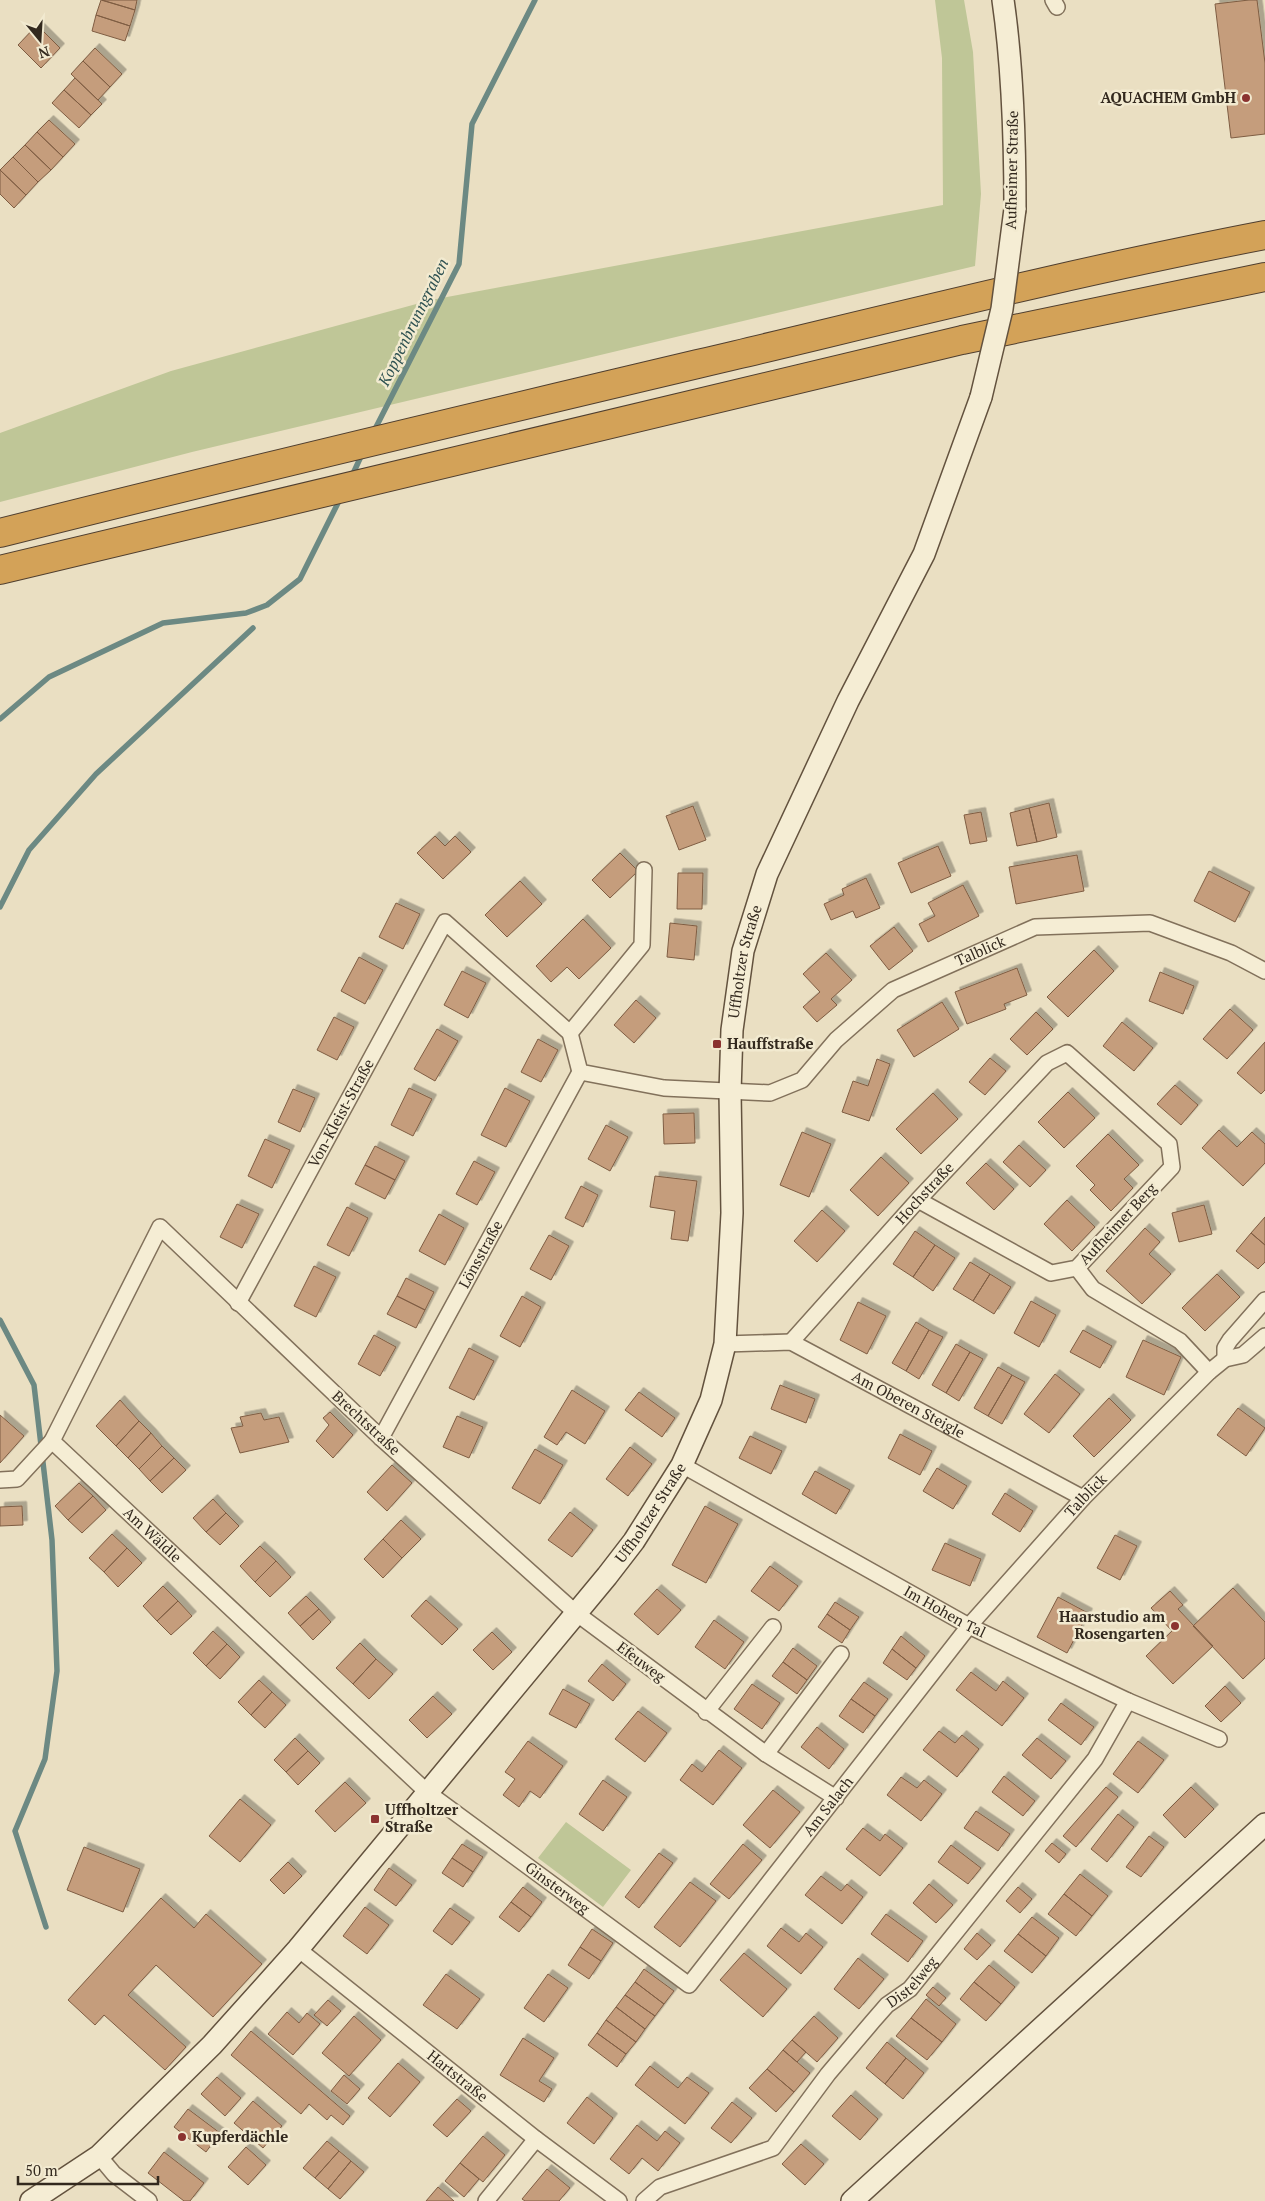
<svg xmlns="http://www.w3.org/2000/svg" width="1265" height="2201" font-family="'PT Serif',serif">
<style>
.green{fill:#bfc697}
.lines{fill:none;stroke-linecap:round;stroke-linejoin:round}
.stream{stroke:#6c8983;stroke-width:5.5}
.building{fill:#c59d7b;stroke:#7f5d43;filter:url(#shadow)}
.street-casing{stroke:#82715b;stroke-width:18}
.secondary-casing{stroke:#63523e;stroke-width:24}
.highway-casing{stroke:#503f2f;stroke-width:30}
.street{stroke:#f5edd4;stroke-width:15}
.secondary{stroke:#f5edd4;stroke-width:21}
.highway{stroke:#d3a258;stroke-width:28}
.secondary-bridge-casing{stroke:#63523e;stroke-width:24;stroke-linecap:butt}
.secondary-bridge{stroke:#f5edd4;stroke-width:21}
.poi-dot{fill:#8b3330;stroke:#f2ead0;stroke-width:2}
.labels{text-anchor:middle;stroke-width:5;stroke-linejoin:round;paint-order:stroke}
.poi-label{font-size:15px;font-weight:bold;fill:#33291e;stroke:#f2ead0;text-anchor:start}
.street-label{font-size:15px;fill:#33291e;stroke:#f2ead0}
.water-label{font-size:16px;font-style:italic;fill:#2e5151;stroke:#f2ead0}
</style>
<defs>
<filter id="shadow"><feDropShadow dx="4.5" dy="-4.5" stdDeviation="0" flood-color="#0004"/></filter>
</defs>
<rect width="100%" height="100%" fill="#eadfc2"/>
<path class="green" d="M935 0H964L973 52 981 194 975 266 192 452 0 502V433L171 371 431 300 943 205 942 58Z
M566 1822 631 1870 603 1907 538 1858Z"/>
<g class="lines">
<path class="stream" d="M373 433 459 264 472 124 535 0
M351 478 363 452
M0 719 49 677 163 623 246 613 267 605 300 579 341 497
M0 907 29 850 96 774 253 628
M0 1320 34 1385 52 1540 57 1671 45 1759 15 1831 46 1927"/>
</g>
<path class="building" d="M101 0 135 10 130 26 96 15Z
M102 0H137L135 10Z
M1249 0H1257L1265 63V134L1231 138 1215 4Z
M96 15 130 26 125 41 92 31Z
M37 25 60 48 41 68 18 45Z
M95 48 122 74 110 87 83 61Z
M83 61 110 87 98 100 71 74Z
M75 78 102 104 91 115 64 90Z
M64 90 91 115 79 128 52 103Z
M49 120 75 144 63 157 37 132Z
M37 132 63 157 51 170 25 145Z
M25 145 51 170 38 182 13 157Z
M13 157 38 182 26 195 0 170Z
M0 170 26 195 14 208 0 194Z
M1049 803 1057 837 1037 842 1029 808Z
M693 806 706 840 679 850 666 816Z
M1029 808 1037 842 1017 846 1010 813Z
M981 812 987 841 970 844 964 815Z
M435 836 445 846 455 836 471 852 443 879 417 853Z
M938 846 951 876 911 893 898 863Z
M620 853 638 871 610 898 592 880Z
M1077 855 1084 891 1016 904 1009 867Z
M1209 871 1250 892 1235 922 1194 901Z
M678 873H703L702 909H677Z
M866 878 880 908 856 918 853 911 831 920 824 904 844 895 842 889Z
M520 881 542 904 507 937 485 915Z
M963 885 979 916 928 942 919 924 935 916 928 903Z
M396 903 420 914 403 949 379 937Z
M583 919 611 948 579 979 567 967 551 982 536 966Z
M670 923 697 926 694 960 667 957Z
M894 927 913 951 889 970 870 946Z
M1094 950 1114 971 1068 1017 1047 997Z
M826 953 852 980 831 999 837 1005 817 1022 803 1007 820 992 803 974Z
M359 957 383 970 365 1004 341 991Z
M1017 968 1027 995 1004 1004 1006 1009 967 1024 955 992Z
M462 971 486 983 468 1018 444 1005Z
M1160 972 1194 986 1183 1014 1149 1001Z
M636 1000 656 1018 634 1043 614 1025Z
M942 1002 959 1029 914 1057 897 1030Z
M1230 1009 1253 1030 1227 1059 1203 1039Z
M1036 1012 1053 1029 1027 1055 1010 1039Z
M334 1017 354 1027 337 1060 317 1050Z
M1122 1022 1153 1048 1134 1071 1103 1046Z
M437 1029 458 1041 435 1081 414 1069Z
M538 1039 558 1050 541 1082 521 1072Z
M1265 1042V1090L1261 1094 1237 1073Z
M990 1058 1006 1071 985 1095 969 1082Z
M877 1059 890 1064 869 1121 842 1112 853 1081 868 1086Z
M1175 1085 1198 1105 1181 1125 1157 1104Z
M409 1088 432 1099 413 1136 391 1125Z
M505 1088 530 1101 506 1147 481 1135Z
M293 1089 315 1098 300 1132 278 1122Z
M1068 1092 1095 1118 1064 1148 1038 1122Z
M933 1093 958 1119 921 1154 896 1129Z
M694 1113 695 1143 664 1144 663 1114Z
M606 1125 628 1137 610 1171 588 1159Z
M1219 1130 1237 1147 1252 1132 1265 1144V1163L1243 1186 1202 1148Z
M802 1132 831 1144 809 1197 780 1185Z
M1108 1134 1139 1165 1124 1179 1133 1188 1111 1211 1090 1190 1095 1185 1076 1166Z
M265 1139 290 1150 272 1188 248 1176Z
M1019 1145 1046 1170 1030 1187 1003 1162Z
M375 1146 405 1161 395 1180 365 1165Z
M881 1157 909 1183 878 1216 850 1190Z
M474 1161 495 1172 477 1205 456 1194Z
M986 1163 1014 1189 994 1210 966 1183Z
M365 1165 395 1180 385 1199 355 1184Z
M655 1176 697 1181 688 1241 671 1239 675 1211 650 1207Z
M581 1186 598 1195 583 1227 565 1218Z
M1067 1200 1095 1227 1072 1251 1044 1224Z
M237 1204 259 1214 242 1248 220 1237Z
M1204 1205 1212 1234 1179 1242 1172 1213Z
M347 1207 368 1218 349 1256 327 1245Z
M822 1210 845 1231 817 1262 794 1241Z
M439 1214 464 1228 445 1265 419 1251Z
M1265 1217V1245L1251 1233Z
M1145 1228 1160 1242 1149 1254 1171 1274 1142 1304 1106 1271Z
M915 1231 935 1245 913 1277 893 1264Z
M1251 1233 1265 1245V1262L1258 1269 1236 1251Z
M549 1235 569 1246 551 1280 530 1269Z
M935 1245 955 1258 933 1291 913 1277Z
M970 1262 990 1274 973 1301 953 1289Z
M314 1266 336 1277 316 1317 294 1306Z
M990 1274 1011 1287 994 1314 973 1301Z
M1217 1274 1240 1297 1205 1331 1182 1308Z
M406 1278 434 1292 425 1310 397 1296Z
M397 1296 425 1310 416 1328 387 1314Z
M522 1296 541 1307 520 1347 500 1336Z
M1031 1301 1056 1315 1039 1347 1014 1333Z
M858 1302 886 1316 867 1354 840 1340Z
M916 1322 929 1330 906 1371 892 1363Z
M929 1330 943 1337 919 1379 906 1371Z
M1083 1330 1112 1346 1100 1368 1070 1352Z
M374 1335 396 1347 380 1376 358 1364Z
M1143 1340 1181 1357 1164 1395 1126 1377Z
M956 1344 970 1352 946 1393 932 1385Z
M469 1348 494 1361 474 1400 449 1388Z
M970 1352 983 1359 959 1401 946 1393Z
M998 1367 1012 1375 988 1416 974 1408Z
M1055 1374 1080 1394 1049 1433 1024 1414Z
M1012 1375 1025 1382 1002 1424 988 1416Z
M780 1385 815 1399 806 1423 771 1409Z
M572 1390 605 1411 585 1444 566 1432 557 1445 544 1437Z
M639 1392 675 1418 662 1437 625 1410Z
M1109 1398 1131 1420 1094 1457 1073 1436Z
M120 1400 139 1421 116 1446 96 1426Z
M1238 1408 1265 1428 1246 1456 1217 1435Z
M330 1412 353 1435 333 1458 316 1441 329 1425 323 1418Z
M261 1413 264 1420 279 1417 289 1442 240 1453 231 1428 243 1426 240 1417Z
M0 1415 24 1436 0 1463Z
M457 1416 483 1427 469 1458 443 1447Z
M139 1421 151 1433 128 1458 116 1446Z
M151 1433 162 1446 139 1469 128 1458Z
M900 1434 932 1451 920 1475 888 1458Z
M750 1436 782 1451 771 1474 739 1458Z
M162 1446 174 1458 150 1481 139 1469Z
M630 1447 652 1464 628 1496 606 1479Z
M535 1449 563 1465 540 1504 512 1488Z
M174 1458 186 1470 162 1493 150 1481Z
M392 1465 412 1483 387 1511 367 1492Z
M937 1468 967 1486 953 1509 923 1491Z
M815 1471 850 1490 836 1514 802 1494Z
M79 1483 93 1496 68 1520 55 1506Z
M1005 1493 1033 1511 1020 1532 992 1514Z
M93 1496 106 1510 82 1533 68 1520Z
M213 1499 226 1513 206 1532 193 1518Z
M22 1506 23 1525 0 1526V1507Z
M705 1506 738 1524 706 1583 672 1565Z
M570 1512 593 1530 572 1557 548 1540Z
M226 1513 239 1526 220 1545 206 1532Z
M401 1520 421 1539 402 1558 383 1539Z
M112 1534 127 1548 104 1572 89 1558Z
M1115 1535 1137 1546 1120 1580 1097 1568Z
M383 1539 402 1558 383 1578 364 1559Z
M945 1543 981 1559 970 1586 932 1570Z
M260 1546 276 1561 255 1582 240 1566Z
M127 1548 142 1563 118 1587 104 1572Z
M276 1561 291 1577 270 1597 255 1582Z
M770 1566 798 1586 779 1611 751 1591Z
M163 1586 178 1601 157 1621 143 1606Z
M1233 1588 1265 1622V1658L1243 1679 1193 1626Z
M657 1589 681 1610 658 1635 634 1614Z
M1170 1591 1183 1605 1178 1609 1213 1646 1173 1684 1146 1656 1172 1631 1151 1608Z
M306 1596 319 1609 300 1626 288 1613Z
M1058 1597 1088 1613 1067 1653 1037 1637Z
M426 1600 458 1629 442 1645 411 1616Z
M178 1601 192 1616 171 1635 157 1621Z
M835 1602 859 1617 850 1630 827 1614Z
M319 1609 331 1622 313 1640 300 1626Z
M827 1614 850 1630 842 1643 818 1627Z
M714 1620 744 1642 725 1669 695 1647Z
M213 1631 227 1644 206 1666 193 1653Z
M492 1632 512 1652 493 1670 473 1650Z
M901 1636 925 1656 916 1668 892 1649Z
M360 1643 376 1659 353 1684 336 1668Z
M227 1644 240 1657 220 1679 206 1666Z
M793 1648 817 1666 807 1680 783 1662Z
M892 1649 916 1668 907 1680 883 1663Z
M376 1659 393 1674 369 1699 353 1684Z
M783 1662 807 1680 797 1694 772 1676Z
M602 1664 626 1684 613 1701 588 1681Z
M971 1672 996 1691 1003 1681 1024 1698 1002 1726 956 1690Z
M259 1680 272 1692 251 1715 238 1702Z
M864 1682 888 1699 875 1716 851 1699Z
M752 1684 780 1703 762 1729 734 1709Z
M1225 1686 1241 1703 1221 1722 1205 1706Z
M563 1689 590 1704 576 1728 549 1714Z
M272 1692 286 1705 265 1728 251 1715Z
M433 1696 452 1714 427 1738 409 1720Z
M851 1699 875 1716 863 1733 839 1716Z
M1061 1703 1094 1727 1081 1745 1048 1720Z
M638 1711 667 1733 645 1762 615 1739Z
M817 1727 844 1749 829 1769 801 1747Z
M939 1731 955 1743 962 1735 979 1749 957 1777 923 1750Z
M295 1738 308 1751 286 1772 274 1760Z
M1037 1738 1066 1761 1051 1779 1022 1755Z
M528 1741 563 1766 540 1798 530 1791 519 1807 503 1795 515 1779 505 1772Z
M1138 1741 1164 1760 1138 1793 1113 1774Z
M719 1750 742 1768 713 1805 680 1780 692 1764 702 1772Z
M308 1751 320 1763 298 1785 286 1772Z
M1004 1776 1035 1801 1023 1816 992 1792Z
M901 1777 917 1788 924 1780 942 1794 921 1821 887 1795Z
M603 1780 627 1797 603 1831 579 1814Z
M345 1782 366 1803 335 1832 315 1811Z
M1106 1787 1118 1797 1076 1847 1063 1836Z
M1191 1787 1214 1809 1185 1838 1163 1815Z
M773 1790 800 1812 770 1848 743 1825Z
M240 1799 271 1825 240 1862 209 1836Z
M976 1811 1010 1834 998 1851 964 1828Z
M1118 1814 1134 1827 1107 1862 1091 1849Z
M863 1828 880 1841 885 1834 903 1848 880 1876 846 1849Z
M1149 1836 1164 1847 1141 1877 1126 1867Z
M1052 1843 1066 1854 1059 1863 1045 1851Z
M462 1844 483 1857 473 1872 452 1858Z
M743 1844 762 1860 729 1899 710 1884Z
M951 1845 981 1868 968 1884 938 1862Z
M84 1847 140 1869 123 1912 67 1890Z
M659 1853 673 1863 639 1908 625 1897Z
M452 1858 473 1872 463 1887 442 1873Z
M288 1862 302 1876 284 1894 270 1880Z
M389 1868 412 1885 396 1906 374 1890Z
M1080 1874 1108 1896 1092 1916 1064 1894Z
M821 1876 841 1891 847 1884 863 1897 842 1924 805 1895Z
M690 1882 716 1901 680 1947 654 1927Z
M929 1884 953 1905 936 1923 913 1903Z
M523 1887 542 1902 531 1917 511 1902Z
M1018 1887 1032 1899 1020 1913 1006 1901Z
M1064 1894 1092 1916 1076 1936 1048 1914Z
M161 1898 194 1928 206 1914 262 1964 213 2017 156 1965 128 1995 186 2047 165 2070 104 2015 95 2025 68 2000Z
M511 1902 531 1917 519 1932 499 1917Z
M365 1907 389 1925 367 1954 343 1936Z
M450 1908 470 1922 452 1945 433 1931Z
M886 1914 923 1941 908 1962 871 1934Z
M1032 1917 1059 1938 1046 1956 1018 1934Z
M781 1928 799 1942 806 1933 823 1947 801 1974 767 1946Z
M592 1929 613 1943 601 1961 580 1947Z
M977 1933 991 1945 977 1960 964 1949Z
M1018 1934 1046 1956 1032 1973 1004 1951Z
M580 1947 601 1961 589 1979 568 1965Z
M744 1953 787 1989 763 2017 720 1980Z
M858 1958 884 1979 859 2009 834 1989Z
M989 1965 1015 1987 1001 2004 974 1982Z
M644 1969 674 1991 664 2004 635 1982Z
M446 1974 480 1999 457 2029 423 2005Z
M548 1974 568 1988 544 2022 524 2008Z
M635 1982 664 2004 655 2016 625 1995Z
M974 1982 1001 2004 986 2021 960 1999Z
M933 1987 946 1998 939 2006 926 1995Z
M625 1995 655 2016 645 2029 616 2007Z
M926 1999 956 2024 942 2042 911 2018Z
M328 2000 341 2011 327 2026 314 2015Z
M616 2007 645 2029 636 2042 606 2020Z
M287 2012 299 2023 307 2013 320 2024 293 2055 268 2034Z
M354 2016 381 2040 349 2076 322 2053Z
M814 2016 838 2038 817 2062 792 2040Z
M911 2018 942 2042 927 2060 896 2036Z
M606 2020 636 2042 626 2054 597 2033Z
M251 2031 350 2116 343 2125 331 2115 327 2120 309 2104 301 2114 231 2055Z
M597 2033 626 2054 617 2067 588 2045Z
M523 2038 554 2058 539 2081 552 2089 544 2102 500 2075Z
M792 2040 806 2052 797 2062 783 2050Z
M887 2042 906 2058 885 2084 866 2068Z
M783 2050 810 2073 794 2092 767 2069Z
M906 2058 924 2073 903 2099 885 2084Z
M398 2063 420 2082 390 2117 368 2098Z
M650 2066 678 2088 687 2077 709 2093 685 2124 635 2085Z
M767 2069 794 2092 776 2112 749 2088Z
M344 2075 360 2089 347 2104 331 2091Z
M217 2077 241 2098 225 2116 201 2094Z
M851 2095 878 2119 860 2140 832 2116Z
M587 2097 613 2118 594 2144 567 2123Z
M457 2099 471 2111 447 2137 433 2125Z
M253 2101 282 2126 263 2148 234 2123Z
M732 2102 752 2118 731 2143 711 2128Z
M188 2109 220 2133 206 2152 174 2127Z
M637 2125 657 2141 665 2131 680 2143 658 2171 642 2158 629 2174 610 2159Z
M483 2136 505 2155 483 2182 460 2163Z
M327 2141 339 2151 315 2178 303 2168Z
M801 2144 824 2164 805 2185 782 2164Z
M246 2147 266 2165 248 2185 228 2167Z
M339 2151 351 2161 328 2189 315 2178Z
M164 2152 204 2183 190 2201H184L148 2173Z
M351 2161 364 2172 340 2199 328 2189Z
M460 2163 479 2179 464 2197 445 2181Z
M547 2169 570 2188 559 2201H525L522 2199Z
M438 2187 454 2201H426Z"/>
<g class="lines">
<g class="street-casing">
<g id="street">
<path d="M1053 0 1057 7"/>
<path d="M570 1033 642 945 644 870"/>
<path d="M1077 1268 1093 1289 1180 1341 1209 1372"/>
<path id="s1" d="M238 1303 445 922 570 1033 580 1072 664 1088 770 1093 802 1080 836 1040 893 990 1035 927 1150 923 1231 953 1265 971"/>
<path id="s2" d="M791 1342 918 1200 1047 1063 1067 1053 1169 1144 1172 1167 1077 1268 1051 1273 918 1200"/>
<path id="s3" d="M725 1344 791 1342 1083 1498"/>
<path d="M1225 1359V1348L1230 1340 1265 1300"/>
<path id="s4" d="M381 1438 580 1072"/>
<path id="s5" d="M682 1465 969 1626 1128 1701 1219 1739"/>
<path d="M0 1480 17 1479 52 1441"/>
<path d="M706 1712 773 1627"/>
<path d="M766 1754 841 1654"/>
<path id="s6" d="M836 1798 766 1754 576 1613 381 1438 160 1227 52 1441 427 1792 689 1985 969 1626 1083 1498 1209 1372 1225 1359 1243 1355 1265 1336"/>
<path id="s7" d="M298 1949 536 2139 619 2201"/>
<path d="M99 2156 114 2174 149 2201"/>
<path d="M486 2201 536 2139"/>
<path id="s8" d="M644 2201 660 2187 773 2148 828 2074 873 2021 887 2005 910 1989 1095 1759 1128 1701"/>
</g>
</g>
<g class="secondary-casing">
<g id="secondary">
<path d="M1003 0C1013 69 1015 139 1015 209"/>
<path id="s9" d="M31 2201 99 2156 212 2045 298 1949 607 1576 634 1541 682 1465 711 1400 725 1344 732 1213 730 1092 732 1030 743 951 767 874 848 701 924 554 981 397"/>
<path d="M852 2201 1265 1824"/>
</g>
</g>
<g class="highway-casing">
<path id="highway" d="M0 533C245 471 491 413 736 355 912 313 1088 269 1265 235
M0 570 962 340 1265 277"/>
</g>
<use href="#street" class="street"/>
<use href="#secondary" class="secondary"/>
<use href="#highway" class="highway"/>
<g class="secondary-bridge-casing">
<path id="secondary-bridge" d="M981 397 1002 309 1015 209"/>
</g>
<use href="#secondary-bridge" class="secondary-bridge"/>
</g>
<g class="poi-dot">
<circle cx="1246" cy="98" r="5"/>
<rect x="712" y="1039" width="10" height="10" rx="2.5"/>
<circle cx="1175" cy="1626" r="5"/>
<rect x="370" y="1814" width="10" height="10" rx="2.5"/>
<circle cx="182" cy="2137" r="5"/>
</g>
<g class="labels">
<g class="poi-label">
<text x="1236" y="103" text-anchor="end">AQUACHEM GmbH</text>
<text x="727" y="1049">Hauffstraße</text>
<text x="1165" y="1622" text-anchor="end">Haarstudio am<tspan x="1165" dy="17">Rosengarten</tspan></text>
<text x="385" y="1815">Uffholtzer<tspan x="385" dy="17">Straße</tspan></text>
<text x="192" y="2142">Kupferdächle</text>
</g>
<g class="street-label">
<text transform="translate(1012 170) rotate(-89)" y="5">Aufheimer Straße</text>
<text dy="5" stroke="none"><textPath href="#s1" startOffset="1091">Talblick</textPath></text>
<text dy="5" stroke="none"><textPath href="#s9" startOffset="1500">Uffholtzer Straße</textPath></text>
<text dy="5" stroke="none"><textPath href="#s1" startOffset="216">Von-Kleist-Straße</textPath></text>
<text dy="5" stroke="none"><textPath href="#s2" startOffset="200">Hochstraße</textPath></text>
<text transform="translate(1118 1224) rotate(-47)" y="5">Aufheimer Berg</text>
<text dy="5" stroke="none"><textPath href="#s4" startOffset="209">Lönsstraße</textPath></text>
<text dy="5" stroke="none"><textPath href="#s3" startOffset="199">Am Oberen Steigle</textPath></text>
<text transform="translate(366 1423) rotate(43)" y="5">Brechtstraße</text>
<text dy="5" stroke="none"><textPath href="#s6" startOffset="2596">Talblick</textPath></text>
<text dy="5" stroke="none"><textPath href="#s9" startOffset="930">Uffholtzer Straße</textPath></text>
<text dy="5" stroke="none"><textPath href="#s6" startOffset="1264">Am Wäldle</textPath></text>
<text dy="5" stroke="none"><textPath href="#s5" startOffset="301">Im Hohen Tal</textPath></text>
<text transform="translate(641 1662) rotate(37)" y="5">Efeuweg</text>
<text dy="5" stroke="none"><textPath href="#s6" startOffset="2192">Am Salach</textPath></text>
<text dy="5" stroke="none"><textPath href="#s6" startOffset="1802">Ginsterweg</textPath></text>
<text dy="5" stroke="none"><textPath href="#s8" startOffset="358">Distelweg</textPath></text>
<text dy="5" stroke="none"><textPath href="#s7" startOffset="204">Hartstraße</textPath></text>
</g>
<g class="water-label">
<text transform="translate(413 322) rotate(-64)" y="6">Koppenbrunngraben</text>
</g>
</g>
<g transform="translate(40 40) rotate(162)" stroke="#f2ead0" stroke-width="4" paint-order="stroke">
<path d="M0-4L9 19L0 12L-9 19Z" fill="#33291e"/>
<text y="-8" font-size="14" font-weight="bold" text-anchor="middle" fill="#33291e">N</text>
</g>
<path d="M18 2176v8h140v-8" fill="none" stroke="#33291e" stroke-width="2.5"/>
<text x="25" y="2176" font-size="15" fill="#33291e" stroke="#f2ead0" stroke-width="4" paint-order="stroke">50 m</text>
</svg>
